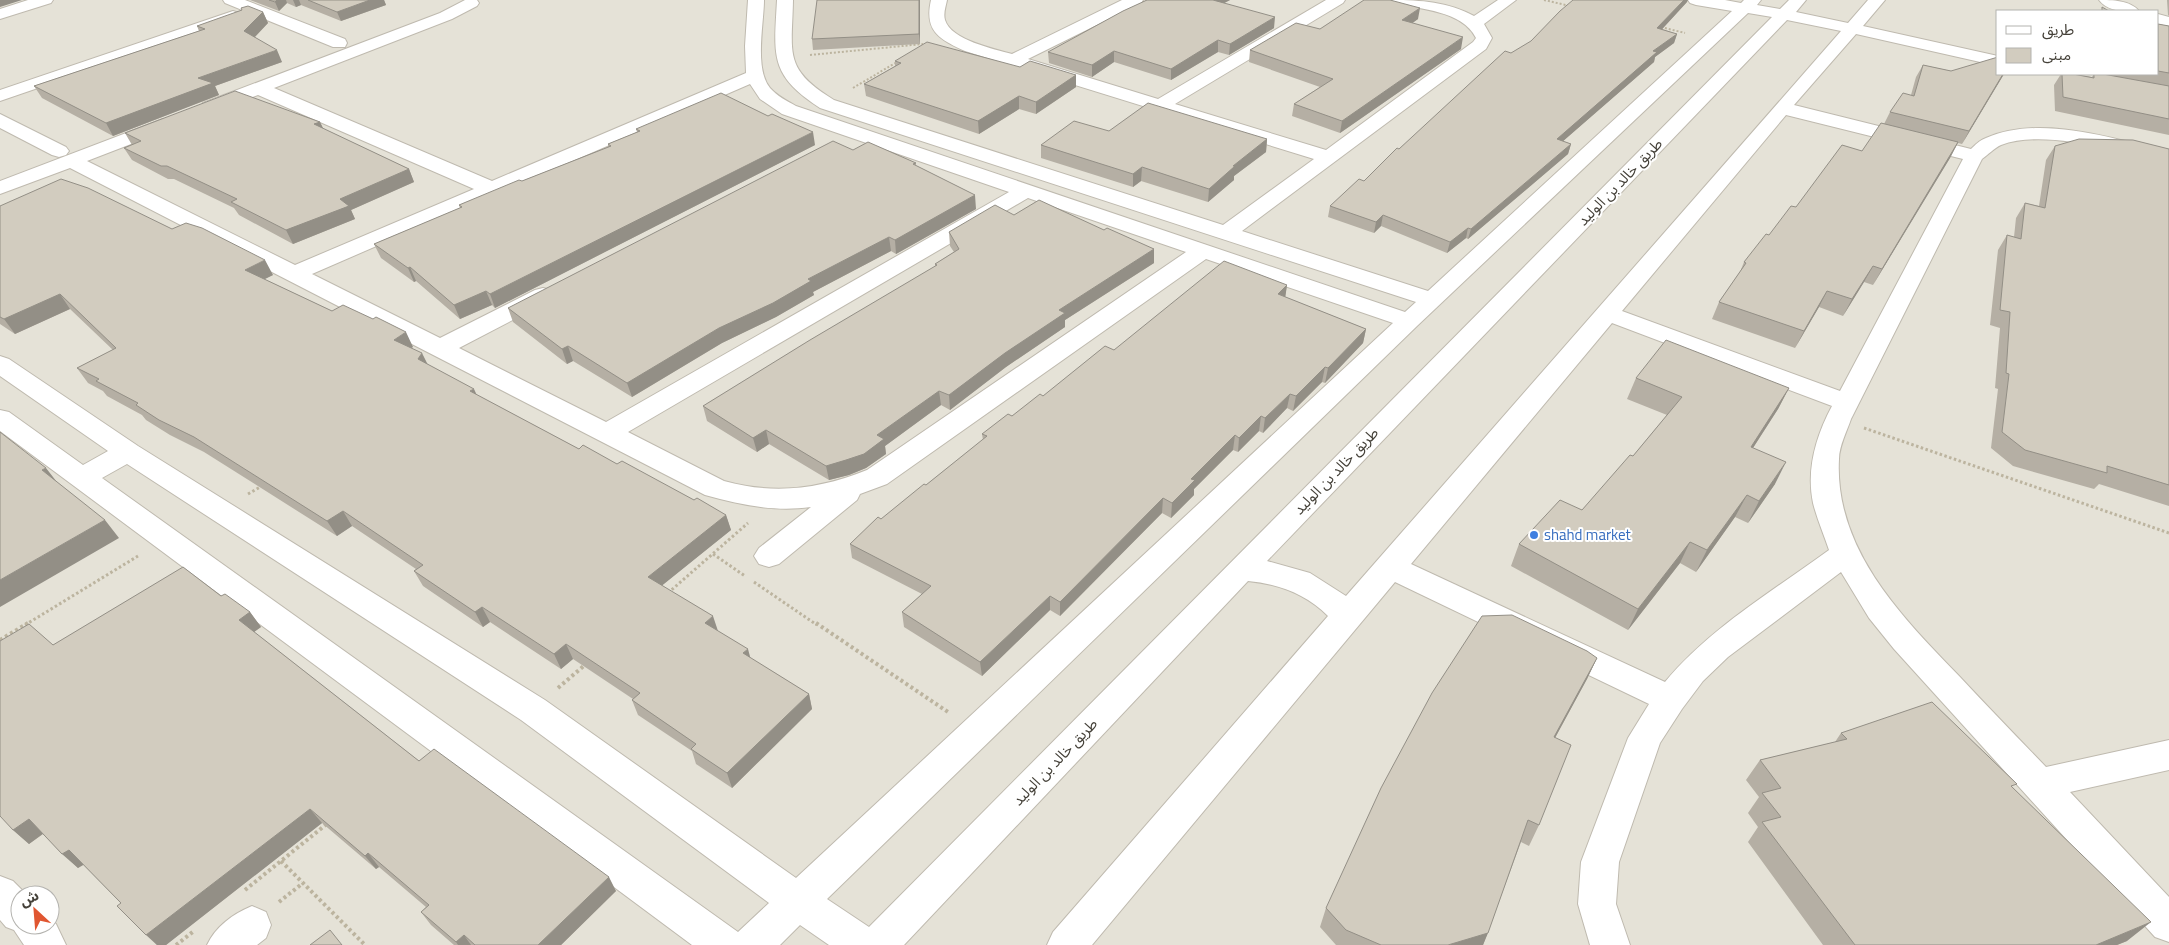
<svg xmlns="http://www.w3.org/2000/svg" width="2169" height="945" font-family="'Titillium Web','Noto Sans Arabic',sans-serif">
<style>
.residential{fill:#e5e2d7;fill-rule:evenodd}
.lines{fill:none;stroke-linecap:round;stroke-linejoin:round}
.minor-casing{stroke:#bfbaaf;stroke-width:2}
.path-far2{stroke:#bcb49f;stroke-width:2;stroke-dasharray:2 2;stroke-linecap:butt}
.path-far1{stroke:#bcb49f;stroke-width:3;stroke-dasharray:2.5 2.5;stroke-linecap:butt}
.path{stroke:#bcb49f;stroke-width:4;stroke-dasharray:3 3;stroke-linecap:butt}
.minor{fill:#fff;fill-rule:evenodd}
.wall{fill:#b5afa4}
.shaded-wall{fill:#938f86}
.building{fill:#d2ccbf;stroke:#938f86}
.shop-dot{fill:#3f7fe0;stroke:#fff;stroke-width:2}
.labels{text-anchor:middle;stroke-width:4;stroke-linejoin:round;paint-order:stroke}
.street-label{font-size:15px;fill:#444038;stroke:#fff}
.shop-label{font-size:15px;fill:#366cbe;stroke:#fff;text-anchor:start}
</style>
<rect width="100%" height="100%" fill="#f2f0e8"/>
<path class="residential" d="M0 0H2169V945H0ZM1998 11H2158V74H1998ZM20 895H50V925H20Z"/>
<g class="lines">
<g class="minor-casing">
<path id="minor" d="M28 0H53L51 3 0 19V9Z
M223 0H245L345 39 347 43 345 47H333L225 3Z
M465 0H477L479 3 477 6 452 19 274 88 492 181 746 73 745 46 748 0H764C764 23 754 69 770 88 777 96 787 101 796 106L1405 312 1416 302 820 108C769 75 774 56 777 0H793C792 54 783 69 834 100L1223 225 1314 159 965 51C939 39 924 31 931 0H947C946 6 943 13 945 20 951 40 994 49 1012 54L1122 0H1143L1141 3 1028 59 1158 99 1326 0H1345L1343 3 1175 104 1326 150 1473 42 1476 38C1462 10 1421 10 1394 3L1392 0C1421 0 1448 2 1474 16L1498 0H1516L1484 24 1492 38 1486 49 1242 231 1428 291 1732 11 1696 5 1690 3 1688 0H1725L1741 3 1744 0H1761L1757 5 1780 9 1789 0H1806L1796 12 1848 23 1868 0H1885L1863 26 1998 56V66L1856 34 1794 105 1971 149C1975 145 1980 140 1986 138 2040 114 2115 139 2169 152V164C2123 153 2046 128 2001 145 1994 148 1988 155 1982 159L1851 419C1847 431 1839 446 1839 459 1834 549 1902 617 1960 677 1988 707 2017 737 2046 767L2169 740V770L2070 792 2169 897V942L2155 937 1894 649 1869 618 1841 572 1728 657 1703 681 1682 709 1660 743 1619 862 1616 904 1630 945H1590L1578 904 1581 862 1628 738 1649 704 1395 582 1092 945H1047L1053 932 1328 616C1306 594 1279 584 1248 581L904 945H829L800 925 780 945H692L0 431V410L9 412 83 465 108 451 0 376V356L9 359 138 446 545 700 796 878 1393 323 1206 259 887 484 860 494 857 500 779 564 769 567 759 564 754 556 759 548 811 507C774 512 741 505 705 495L70 168 0 194V181L163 119 170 121 172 125 170 129 87 161 295 265 474 189 258 95 210 113 203 111 201 107 203 103 440 13ZM1748 13 1772 17 869 927 827 899 1417 326ZM1787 20 1841 31 1346 596 1310 573 1267 561ZM750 84 760 99 782 114 1009 192 606 422 459 348 551 300 555 295 551 290 543 288 535 290 440 338 312 274ZM1786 115 1963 159 1840 391 1622 311ZM1028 198 1186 252 867 470C820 489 774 495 724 481L628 432ZM1612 323 1832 406C1816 436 1806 469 1813 503 1817 519 1824 535 1829 550 1773 591 1710 628 1665 682L1411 564ZM127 464 521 720 769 903 738 932 102 478Z
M2099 0C2112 0 2130 0 2139 11 2126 12 2108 12 2099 0Z
M233 11 239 13 241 16 239 19 0 101V90Z
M2158 14 2169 17V27L2158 24Z
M0 114 66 147 69 151 66 155 59 157 52 155 0 128Z
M0 876 13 881 27 895H20V925H50V918L56 924 66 945H24L14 930 6 927 0 920Z
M252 906 266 912 271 925 266 938 257 945H207C216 926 233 914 252 906Z"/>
</g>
<path class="path-far2" d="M1544 0 1570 6
M1661 27 1685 33
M810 55 923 44
M853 88 897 62"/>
<path class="path-far1" d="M1864 428 2169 533
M248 494 262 486
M713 554 745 576
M754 582 817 625
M668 593 748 523
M25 625 138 556"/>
<path class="path" d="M816 623 948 712
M0 640 28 623
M558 688 586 664
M281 861 365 945
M245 890 328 823
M279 902 303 883
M176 945 194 931"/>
<use href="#minor" class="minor"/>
</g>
<path class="wall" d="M250 0H384L386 5 341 21 301 5 296 7 287 3 279 11Z
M920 0V44L813 50 812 39Z
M1147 0H1230L1224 3 1274 28 1229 55 1218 52 1171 80 1114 62 1092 77 1049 63 1048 52Z
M2167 0H2169V16L2168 15Z
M1687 2 1662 29 1677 34 1674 43 1655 57 1654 62 1563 141 1571 144 1568 154 1468 239 1466 238 1447 253 1381 226 1374 233 1328 217 1330 206 1364 181 1399 149 1511 53Z
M263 12 268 23 255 37 282 62 215 86 219 95 113 136 42 98 34 86 199 31 197 26Z
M1418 19 1412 23 1461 49 1340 133 1292 116 1294 104 1320 87 1249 62 1250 50 1320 29Z
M2158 24 2169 26V135L2055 111 2054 85 2061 74H2073L2092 77 2094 74H2158Z
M895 61 1020 67 1076 75V87L1036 114 1019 109 979 134 866 96 864 84 895 66Z
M1923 65 1951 71 2004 74 1962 144 1958 143 1950 158 1873 285 1864 282 1843 316 1819 307 1795 348 1712 319 1719 302 1740 272 1744 262 1796 207 1862 151 1884 124 1890 112 1911 95 1916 77Z
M320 122 323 129 409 169 414 182 351 210 355 219 293 244 239 215 234 208 174 179H168L132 160 124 148 132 145 125 133Z
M636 129 815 145 495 308 492 305 460 319 416 281 414 282 381 258 374 244 460 208 459 205 522 181 608 147V144L637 132Z
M1109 131 1267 139 1266 152 1234 176V180L1208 202 1141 181 1133 187 1041 158V145Z
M2055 146 2169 149V506L2099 484 2094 489 2013 466 1991 448 1998 389 1995 388 2000 328 1990 325 1998 250 2007 235 2014 237 2016 218 2025 203 2039 206 2046 160Z
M916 163V166L976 209 896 254 891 251 813 292 814 295 776 317 722 343 632 397 573 361 567 364 513 322 508 308Z
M0 206 172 229 273 275 264 279 332 311 413 347 411 348 427 364 477 395 579 449 617 464 726 515 731 530 662 585 750 658 809 694 812 709 732 788 696 764 692 751 638 715 632 700 633 699 573 659 561 669 490 622 483 627 423 586 414 571 416 569 352 526 337 536 204 452 170 435 146 420 142 415 107 396 103 391 88 383 77 368 113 350 70 309 15 334 0 324Z
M1014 215 1104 230 1154 249V263L1065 320V327L1006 367 950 410 941 405 885 446 886 454 866 468 849 475 829 480 769 444 757 452 707 421 703 406 935 267V264L954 252 950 246 949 232Z
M1287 285 1285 297 1366 329 1363 343 1325 383 1322 382 1293 411 1287 408 1263 433 1259 431 1238 452 1233 450 1194 489V495L1171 518 1162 513 1060 616 1050 610 982 676 904 627 902 612 922 594 852 558 850 544 926 485 983 440 982 434 1012 416 1114 350Z
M1636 378 1789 388 1778 409 1753 448 1775 484 1748 523 1735 517 1696 572 1680 563 1628 630 1511 566 1519 544 1582 510 1633 456 1667 415 1627 399Z
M221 596 250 612 261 627 254 632 419 761 616 891 561 945H454L431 925 421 912 426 907 379 867 376 869 322 823 166 945H157L121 903 83 864 78 868 43 834 29 844 13 830 53 645Z
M1597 658 1587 679 1555 738 1539 825 1529 846 1521 842 1483 945H1336L1320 927 1326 908Z
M1841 733 2013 788 2127 941 2117 945H1823L1748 842 1758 827 1748 813 1759 797 1746 780 1760 760 1835 742Z"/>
<path class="shaded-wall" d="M0 0H22L0 7Z
M277 0H286L287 3 279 11 275 2Z
M293 0H299L301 5 296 7Z
M370 0H384L386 5 341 21 337 12Z
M919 0H920V44L919 34Z
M1212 0H1230L1211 10Z
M1684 0H1688L1687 2 1654 38 1657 28Z
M1420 8 1418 19 1400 32 1402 20Z
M263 12 268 23 250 42 244 31Z
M1275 17 1274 28 1229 55 1230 44Z
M1677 34 1674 43 1655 57 1654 62 1554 149 1557 139 1653 51Z
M1463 37 1461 49 1340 133 1342 121Z
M1218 40V52L1171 80V69Z
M277 50 282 62 215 86 219 95 113 136 106 123 198 78Z
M1114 51V62L1092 77V65Z
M2003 74H2004L1962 144 1969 131Z
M1076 75V87L1036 114V102Z
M1019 96V109L979 134 978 121Z
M320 122 326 134 314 124Z
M813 132 815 145 495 308 490 294Z
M1267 139 1266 152 1234 176V180L1208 202 1209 189 1233 166Z
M1958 142 1950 158 1873 285 1882 269Z
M1571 144 1568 154 1468 239 1471 229Z
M1142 167 1141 181 1133 187V174Z
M409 169 414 182 351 210 355 219 293 244 286 230 340 199Z
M975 195 976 209 896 254 895 240Z
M1383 215 1381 226 1374 233 1376 222Z
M1468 228 1466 238 1447 253 1450 242Z
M889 237 891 251 813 292 814 295 776 317 722 343 632 397 627 383 719 328 808 279Z
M1154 249V263L1065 320V327L1006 367 950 410 949 395 1059 310Z
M265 260 273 275 253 285 245 270Z
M1873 266 1864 282 1843 316 1852 299Z
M410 267 416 281 414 282 408 268Z
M1287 285 1285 299 1278 294Z
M486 291 492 305 460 319 454 305Z
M1827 291 1819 307 1795 348 1804 331Z
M60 294 70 309 15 334 4 319Z
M1366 329 1363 343 1325 383 1328 368Z
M406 332 413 347 401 354 394 340Z
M568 346 573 361 567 364 562 349Z
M422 353 429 367 418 359Z
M1325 367 1322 382 1293 411 1296 396Z
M1789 388 1778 409 1740 468 1751 447Z
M474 389 481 404 470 391Z
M939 391 941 405 885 446 886 454 866 468 849 475 829 480 826 466 877 435Z
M1290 394 1287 408 1263 433 1265 418Z
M1261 416 1259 431 1238 452 1239 438Z
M766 430 769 444 757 452 753 438Z
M1235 435 1233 450 1194 489V495L1171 518 1172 503 1191 479Z
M1786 462 1775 484 1748 523 1759 501Z
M46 468 60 486 42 470Z
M1747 495 1735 517 1696 572 1707 550Z
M1163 498 1162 513 1060 616V602Z
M343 511 352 526 337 536 327 521Z
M726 515 731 530 654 592 648 577Z
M105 520 119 538 0 607V580Z
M1690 542 1680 563 1628 630 1638 609Z
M1050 596V610L982 676 980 662Z
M482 607 490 622 483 627 475 612Z
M250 612 261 627 250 635 239 620Z
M713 616 718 631 705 623Z
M566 644 573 659 561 669 554 654Z
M748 649 752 664 743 653Z
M1597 658 1587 679 1544 758 1554 737Z
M809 694 812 709 732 788 727 773Z
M310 809 322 823 166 945H157L146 935Z
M29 819 44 833 29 844 13 830Z
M69 850 85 864 78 868 62 854Z
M368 853 379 867 376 869 365 856Z
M609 877 616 891 561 945H538Z
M2151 922 2127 941 2117 945H2096Z
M1488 933 1483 945H1448Z
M464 935 471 945H458L456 942Z"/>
<path class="building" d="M269 0H277L275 2Z
M308 0H370L337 12Z
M817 0H919V34L812 39Z
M1147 0H1213L1275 17 1230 44 1218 40 1171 69 1114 51 1092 65 1048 52 1123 11Z
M1364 0H1390L1420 8 1402 20 1463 37 1342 121 1294 104 1333 79 1250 50 1296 23 1320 29Z
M1573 0H1684L1657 28 1677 34 1653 51 1657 52 1557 139 1571 144 1471 229 1468 228 1450 242 1383 215 1376 222 1330 206 1359 179 1364 181 1397 148 1399 149 1505 51 1511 53 1531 41 1560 11Z
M248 6 263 12 244 31 277 50 198 78 213 83 106 123 34 86 205 29 197 26 242 10 241 8Z
M2102 7 2109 11H2102Z
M2158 24 2169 26V73L2158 71Z
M927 42 1020 67 1030 61 1076 75 1036 102 1019 96 978 121 864 84 901 63 895 61Z
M1998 57V74H2003L1969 131 1890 112 1903 93 1914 96 1923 65 1951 71Z
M2062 74H2073L2094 78V74H2103L2169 86V119L2063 97Z
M235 91 320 122 314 124 409 169 340 199 349 206 286 230 231 202 237 199 167 166H161L124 148 141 141 125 133Z
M721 93 768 116 772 114 813 132 490 294 486 291 454 305 410 267 408 268 374 244 462 207 459 205 519 180 522 181 611 146 608 144 640 131 636 129Z
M1148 103 1267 139 1233 166H1235L1209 189 1142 167 1133 174 1041 145 1074 121 1109 131Z
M1881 123 1958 142 1882 269 1873 266 1852 299 1827 291 1804 331 1719 302 1746 263 1744 262 1766 234 1769 235 1791 206 1796 207 1842 145 1862 151Z
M2079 139 2133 140 2169 149V485L2107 466V473L2025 450 2002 432 2009 374 2006 373 2010 312 2000 310 2007 235 2021 239 2025 203 2045 208 2055 146Z
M833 141 853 150 868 142 916 163 913 164 975 195 895 240 889 237 808 279 811 281 773 303 719 328 627 383 568 346 562 349 508 308Z
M61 179 88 188 172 229 186 223 202 228 265 260 245 270 332 311 343 305 373 319 376 317 406 332 394 340 422 353 418 359 474 389 470 391 579 449 583 445 617 464 622 461 694 500 697 498 726 515 648 577 713 616 705 623 748 649 743 653 809 694 727 773 691 749 696 744 632 700 640 693 566 644 554 654 482 607 475 612 414 571 423 565 343 511 327 521 194 437 159 420 136 405 138 403 96 381 99 379 77 368 116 348 60 294 4 319 0 317V206Z
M1039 200 1104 230 1107 228 1154 249 1059 310 1065 313 1005 353 949 395 939 391 877 435 884 439 864 454 846 460 826 466 766 430 753 438 703 406 810 340 937 265 935 264 959 249 949 232 995 205 1014 215Z
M1224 261 1287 285 1278 294 1366 329 1328 368 1325 367 1296 396 1290 394 1265 418 1261 416 1239 438 1235 435 1191 479 1195 480 1172 503 1163 498 1060 602 1050 596 980 662 902 612 931 586 850 544 878 517 881 519 924 484 926 485 987 436 982 434 1008 414 1012 416 1040 394 1043 396 1105 346 1114 350Z
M1666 340 1789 388 1751 447 1786 462 1759 501 1747 495 1707 550 1690 542 1638 609 1519 544 1560 500 1582 510 1630 455 1633 456 1682 397 1636 378Z
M0 432 46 468 42 470 105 520 0 580Z
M183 567 221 596 225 594 250 612 239 620 419 761 434 749 609 877 538 945H475L464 935 456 942 421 912 429 905 368 853 365 856 310 809 146 935 117 906 121 903 69 850 62 854 29 819 13 830 0 816V641L29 624 53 645Z
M1512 615 1587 651 1597 658 1554 737 1571 745 1539 825 1528 820 1488 933 1448 945H1381L1346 930 1326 908 1381 788 1432 693 1482 616Z
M1932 702 2017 784 2011 786 2151 922 2096 945H1855L1762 822 1781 817 1762 793 1781 788 1760 760 1847 739 1841 733Z
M330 930 342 945H310Z"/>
<circle class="shop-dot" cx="1534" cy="535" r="5"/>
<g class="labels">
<g class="street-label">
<text transform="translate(1620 182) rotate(-46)" y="5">طريق خالد بن الوليد</text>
<text transform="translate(1336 471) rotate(-46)" y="5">طريق خالد بن الوليد</text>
<text transform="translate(1055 762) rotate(-46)" y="5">طريق خالد بن الوليد</text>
</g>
<g class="shop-label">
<text x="1544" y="540">shahd market</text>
</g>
</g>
<rect x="1996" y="10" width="162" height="65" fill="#ffffff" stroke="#b4b3af"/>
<rect x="2006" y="26" width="25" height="8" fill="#ffffff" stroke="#b4b3af"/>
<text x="2042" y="35" font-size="15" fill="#444038">طريق</text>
<rect x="2006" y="48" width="25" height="15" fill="#d2ccbf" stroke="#b4b3af"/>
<text x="2042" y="60" font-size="15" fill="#444038">مبنى</text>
<g transform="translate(35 910) rotate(334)"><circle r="24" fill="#ffffff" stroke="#b4b3af"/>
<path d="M0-4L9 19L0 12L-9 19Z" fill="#e05631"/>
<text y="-8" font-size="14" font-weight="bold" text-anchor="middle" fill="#444038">ش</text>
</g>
</svg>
